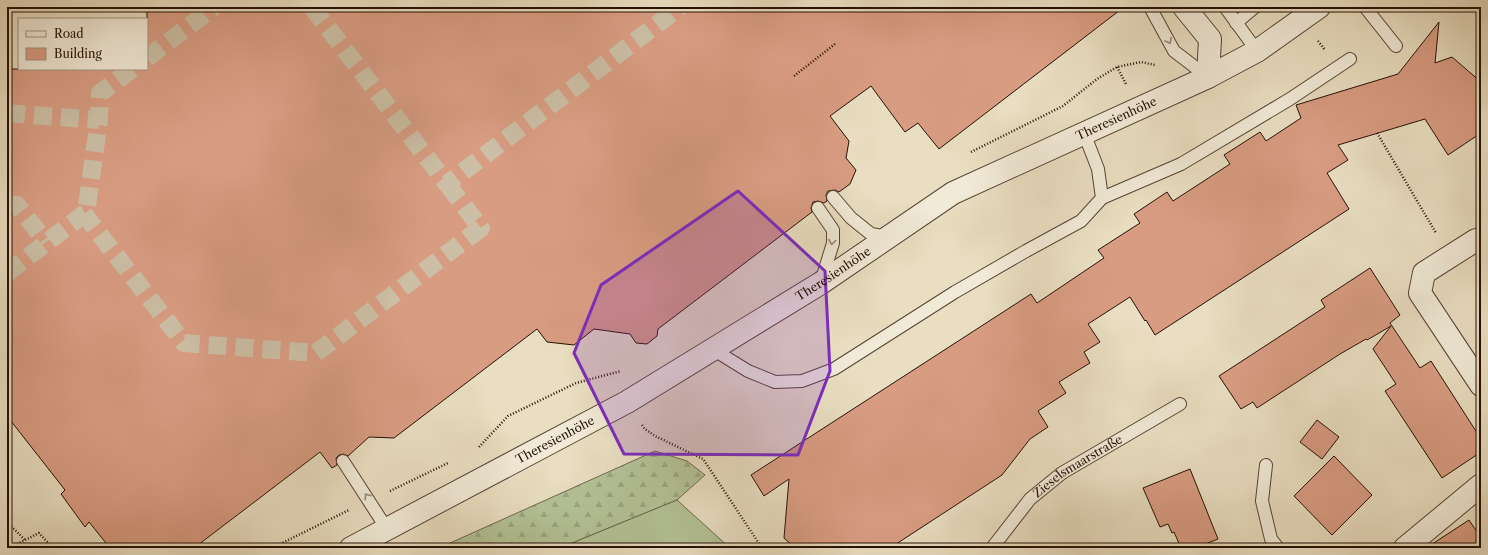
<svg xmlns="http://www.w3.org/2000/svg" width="1488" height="555" font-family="'Libre Caslon Text',serif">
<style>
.forest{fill:url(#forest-firs);stroke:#6c684e}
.garden{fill:#b3c296;stroke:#6c684e}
.building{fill:#d89c82;stroke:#260f05}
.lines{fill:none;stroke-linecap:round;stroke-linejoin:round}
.pedestrian-tunnel{stroke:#ccbfa5;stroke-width:18;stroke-dasharray:18 9;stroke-linecap:butt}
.service-casing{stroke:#574334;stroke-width:14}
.minor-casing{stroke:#574334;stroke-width:24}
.tertiary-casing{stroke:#574334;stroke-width:24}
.path{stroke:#260f05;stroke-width:2.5;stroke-dasharray:1 2;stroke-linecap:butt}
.service{stroke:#f1ead7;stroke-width:12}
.minor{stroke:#f1ead7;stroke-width:22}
.tertiary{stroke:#f1ead7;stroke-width:22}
.oneway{stroke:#968778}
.marked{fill:#7b2cbf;fill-opacity:0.2;stroke:#7b2cbf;stroke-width:3;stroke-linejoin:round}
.labels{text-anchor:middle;stroke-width:3;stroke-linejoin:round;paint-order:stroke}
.street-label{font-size:12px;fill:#260f05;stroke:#f1ead7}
</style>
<defs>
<pattern id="forest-firs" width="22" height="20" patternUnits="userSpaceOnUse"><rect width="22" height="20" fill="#b3c296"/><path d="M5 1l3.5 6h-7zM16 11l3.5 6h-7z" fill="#9aa680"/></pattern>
</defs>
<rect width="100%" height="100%" fill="#e9dec1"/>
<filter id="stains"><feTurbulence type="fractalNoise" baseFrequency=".005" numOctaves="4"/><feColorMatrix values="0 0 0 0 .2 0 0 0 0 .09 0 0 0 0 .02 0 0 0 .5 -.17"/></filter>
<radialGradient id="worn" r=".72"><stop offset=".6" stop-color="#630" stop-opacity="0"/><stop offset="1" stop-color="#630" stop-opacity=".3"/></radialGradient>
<path class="forest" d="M655 451 687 461 705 475 677 500 560 548H439Z"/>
<path class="garden" d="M677 500 730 548H560Z"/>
<path class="building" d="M147 7H1124L939 149 918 123 905 132 871 86 830 116 849 141 846 158 856 170 850 184 839 192 835 190 828 191 826 195 827 201 824 203 818 201 813 202 811 208 812 212 658 329 657 336 647 344 636 343 630 334 594 329 574 345 547 342 537 329 394 438 369 437 348 456 343 454 339 455 336 458 337 465 332 468 320 452 194 548H110L89 522 85 527 61 494 65 490 7 416V69H147Z
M1439 22 1435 63 1452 57 1481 82V133L1448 155 1425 119 1338 145 1348 160 1327 173 1349 209 1155 335 1146 320 1145 321 1130 297 1088 324 1100 342 1084 352 1090 363 1059 382 1066 393 1038 411 1048 427 1030 439 1002 475 890 548H795L784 538 789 479 764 496 751 475 1031 294 1037 303 1104 258 1098 250 1140 223 1134 214 1167 192 1173 201 1230 164 1224 155 1260 132 1266 141 1301 118 1296 105 1398 74Z
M1370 268 1400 315 1390 323 1420 368 1431 361 1481 439V452L1442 478 1385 391 1396 384 1373 349 1391 326 1367 340 1366 339 1340 354 1257 408 1253 402 1241 409 1219 376 1325 307 1321 300Z
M1317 420 1339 437 1322 459 1300 442Z
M1334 456 1372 495 1332 535 1294 496Z
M1190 469 1218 539 1195 548H1181L1174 532 1172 533 1168 524 1160 527 1143 488Z
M1469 520 1481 538V548H1426Z"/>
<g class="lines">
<path class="pedestrian-tunnel" d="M312 7 447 184 680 7
M147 58 214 7
M132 69 100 93 99 120 86 213 84 214 184 343 316 353 481 228 447 184
M7 113 99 120
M7 204 17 205 46 242
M7 273 84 214"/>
<g class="service-casing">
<g id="service">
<path d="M1150 7 1174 51 1208 77"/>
<path d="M1225 7 1257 51"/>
<path d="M1365 7 1396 46"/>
<path d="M1236 23 1255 7"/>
<path d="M833 197 851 218 871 234 888 237"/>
<path d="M1102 198 1181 164 1290 99 1350 59"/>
<path d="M818 208 833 230V243L821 282"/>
<path d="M714 350 748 371 775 382 802 381 834 369 955 292 1026 251 1081 221 1102 198 1098 169 1084 133"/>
<path d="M343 461 387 529"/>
<path d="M1266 465 1262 501 1271 539 1278 548"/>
<path id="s1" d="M992 548 1030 499 1062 473 1180 404"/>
</g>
</g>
<g class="minor-casing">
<path id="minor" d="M1184 7 1210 39 1208 77
M1481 242 1476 240 1424 273 1420 293 1481 385
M1405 548 1481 485"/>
</g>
<g class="tertiary-casing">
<g id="tertiary">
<path id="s2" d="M351 548 627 402 821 283 953 193 1208 77 1257 51 1319 7"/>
</g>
</g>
<path class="path" d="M1318 41 1325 50
M1117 67 1126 84
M794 76 835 44
M1377 133 1436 233
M971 152 1063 106 1097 79 1117 67 1141 62 1155 65
M642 425 645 429 655 436 703 459 762 548
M479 447 508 416 576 383 621 371
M390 491 448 463
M7 522 25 540
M9 548 39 533 53 548
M272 548 349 510"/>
<use href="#service" class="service"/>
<use href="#minor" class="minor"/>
<use href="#tertiary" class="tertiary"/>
</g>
<defs><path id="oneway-chevron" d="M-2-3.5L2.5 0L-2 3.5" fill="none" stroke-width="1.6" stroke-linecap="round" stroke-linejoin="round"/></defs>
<g class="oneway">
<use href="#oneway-chevron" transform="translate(1169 41) rotate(61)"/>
<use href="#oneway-chevron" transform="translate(832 242) rotate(98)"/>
<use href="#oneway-chevron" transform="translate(367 496) rotate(-124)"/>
</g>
<path class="marked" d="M738 191 825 271 830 371 798 455 624 454 574 353 601 285Z"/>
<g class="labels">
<g class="street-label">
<text dy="4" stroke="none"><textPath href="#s2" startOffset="879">Theresienhöhe</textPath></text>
<text dy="4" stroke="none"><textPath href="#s2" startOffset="555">Theresienhöhe</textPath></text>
<text dy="4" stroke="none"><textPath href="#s2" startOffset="231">Theresienhöhe</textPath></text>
<text dy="4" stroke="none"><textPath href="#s1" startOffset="120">Zieselsmaarstraße</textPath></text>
</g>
</g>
<rect width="1488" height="555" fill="none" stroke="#e9dec1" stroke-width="24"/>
<rect x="8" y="8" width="1472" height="539" fill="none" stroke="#260f05" stroke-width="2"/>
<rect x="12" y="12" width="1464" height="531" fill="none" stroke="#260f05"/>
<rect x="18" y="18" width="130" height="52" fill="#f1ead7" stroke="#a09283"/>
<rect x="26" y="31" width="20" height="6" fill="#f1ead7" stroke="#a09283"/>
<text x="54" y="38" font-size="12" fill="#260f05">Road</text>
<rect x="26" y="48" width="20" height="12" fill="#d89c82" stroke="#a09283"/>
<text x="54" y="58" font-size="12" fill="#260f05">Building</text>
<rect width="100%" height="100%" filter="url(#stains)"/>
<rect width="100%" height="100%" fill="url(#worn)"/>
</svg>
